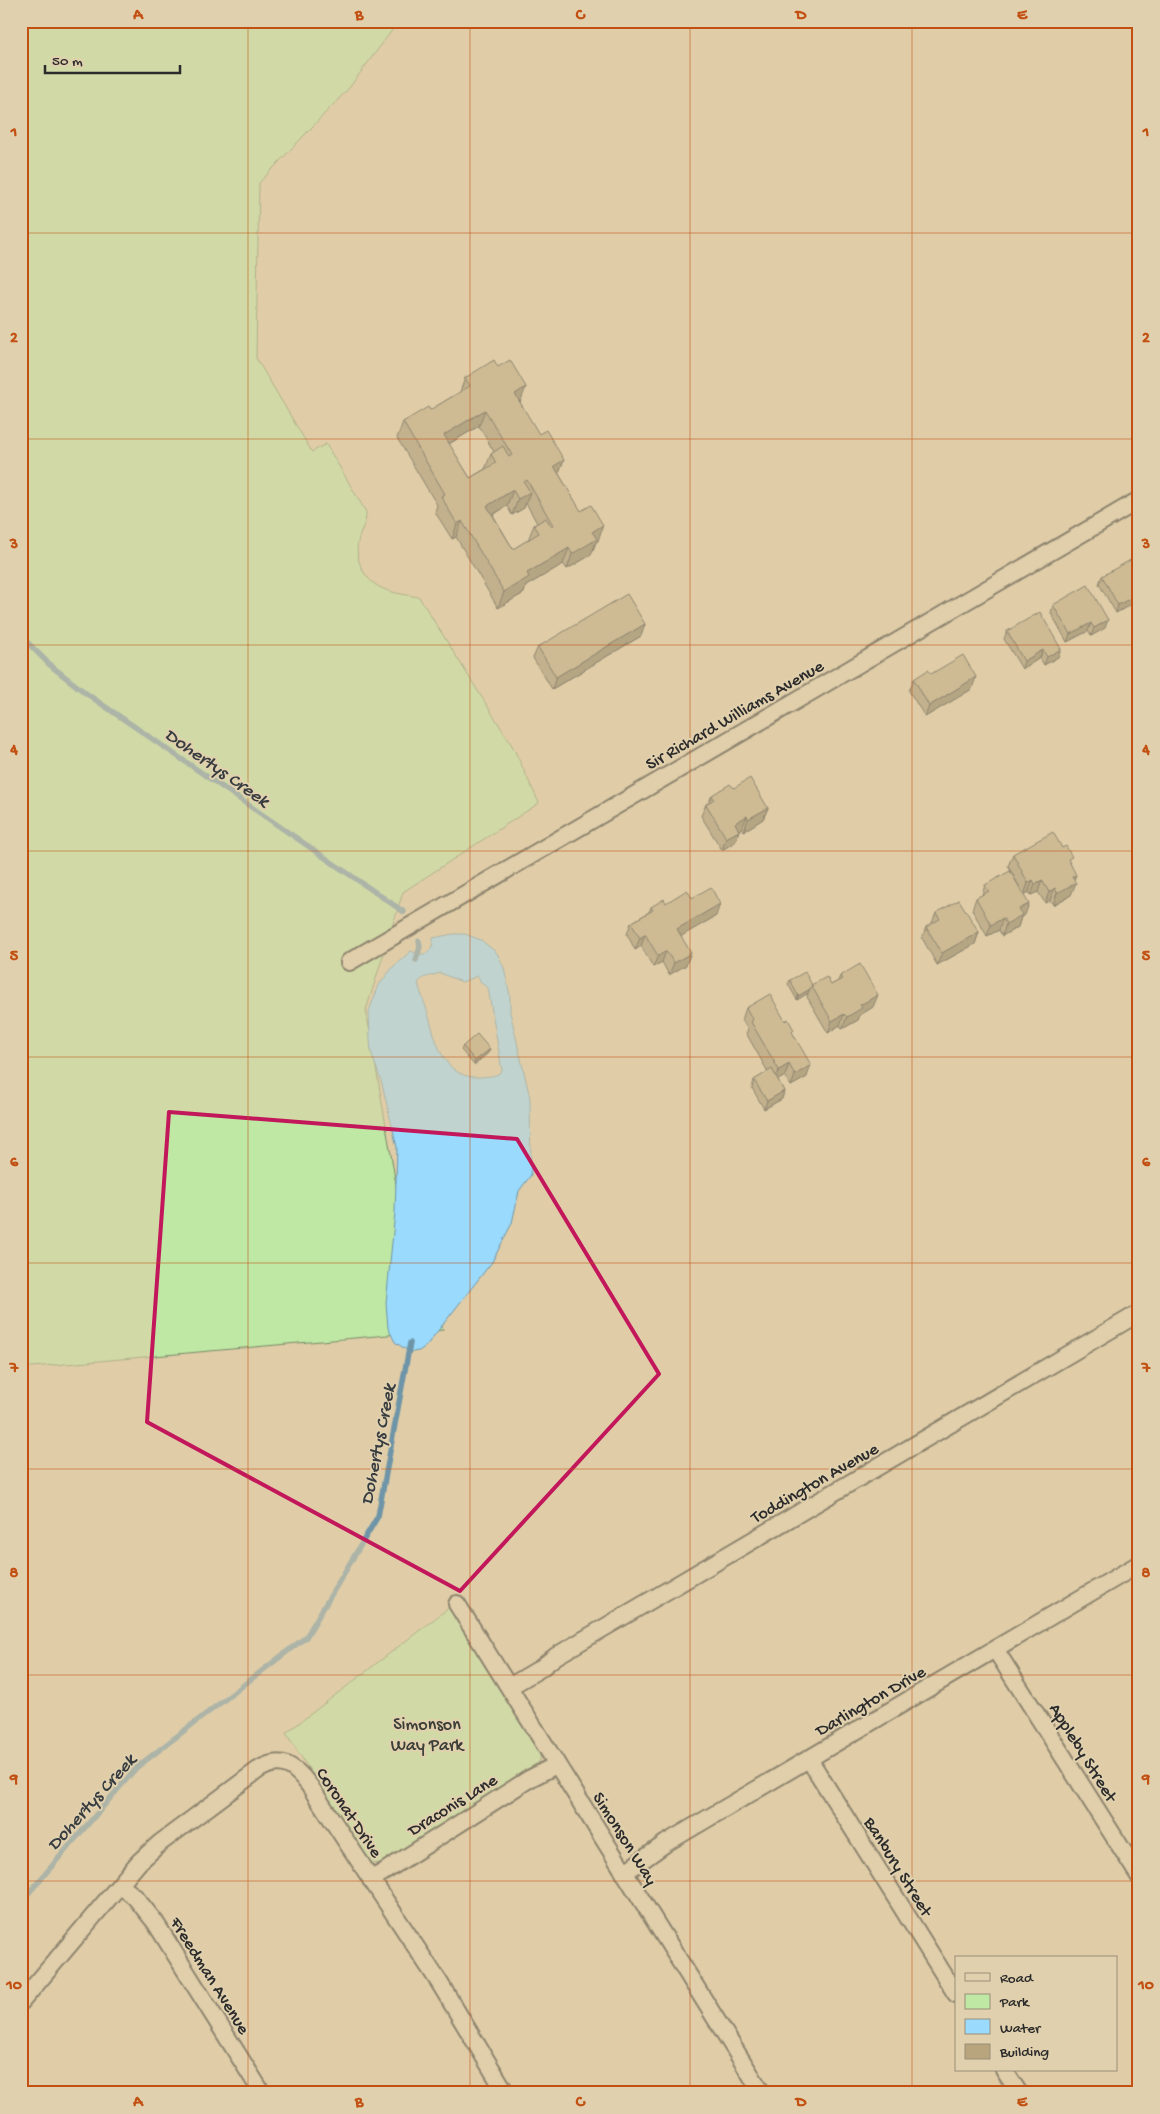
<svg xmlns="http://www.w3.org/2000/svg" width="1160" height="2114" font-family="'Gochi Hand',sans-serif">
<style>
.green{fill:#bfe8a4;stroke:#758a68}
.water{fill:#9adafc;stroke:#6e94a8;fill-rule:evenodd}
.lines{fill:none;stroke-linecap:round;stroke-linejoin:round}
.stream{stroke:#6e94a8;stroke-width:5.5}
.minor-casing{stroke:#2b2b2b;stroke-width:20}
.minor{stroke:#e1d0ad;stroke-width:16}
.wall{fill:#9e8e6c;stroke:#2b2b2b;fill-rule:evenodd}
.shaded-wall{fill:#817458;stroke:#2b2b2b}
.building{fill:#b8a57d;stroke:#2b2b2b;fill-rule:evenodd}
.marked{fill:none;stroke:#c2185b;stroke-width:4;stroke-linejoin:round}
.grid{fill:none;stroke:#c25012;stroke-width:1;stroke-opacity:0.55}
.labels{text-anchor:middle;stroke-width:4;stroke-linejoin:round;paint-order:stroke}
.street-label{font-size:18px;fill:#2b2b2b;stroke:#e1d0ad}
.park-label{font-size:18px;fill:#3a3e37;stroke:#e1d0ad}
.water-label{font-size:19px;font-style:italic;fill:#363c40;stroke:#e1d0ad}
.neatline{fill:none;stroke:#c25012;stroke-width:2}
.grid-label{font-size:16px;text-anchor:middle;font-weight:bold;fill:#c25012}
</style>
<rect width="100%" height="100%" fill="#e0cda7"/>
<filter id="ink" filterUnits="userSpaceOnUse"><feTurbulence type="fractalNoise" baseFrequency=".02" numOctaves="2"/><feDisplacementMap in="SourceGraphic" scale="10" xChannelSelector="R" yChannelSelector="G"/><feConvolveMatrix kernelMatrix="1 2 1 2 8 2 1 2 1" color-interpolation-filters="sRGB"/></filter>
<g filter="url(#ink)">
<path class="green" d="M21 21H399L349 88 259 183 256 358 312 452 326 444 366 512C367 524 360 530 358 542 356 551 358 560 362 569 374 592 396 593 419 597L513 747 539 803 403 892 366 1010 397 1190 443 1330 21 1368Z
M450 1607 540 1751V1760L534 1769 387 1861C379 1864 374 1865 367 1860L286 1733Z"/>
<path class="water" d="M453 934H465L481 940 497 953 504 968 510 996V1012L530 1098 531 1175 519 1191 512 1223 492 1262 426 1346 419 1351 412 1352 405 1349 395 1342 388 1328 386 1303 395 1212 397 1147 382 1084 371 1052 370 1040 369 1011 379 985 393 967 411 951C424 958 434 953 433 938ZM440 973 462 982 478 976 481 983 488 988 502 1070C497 1077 490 1076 481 1077 445 1080 437 1045 429 1017 426 1006 421 995 418 983L423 978Z"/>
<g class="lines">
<path class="stream" d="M21 636 50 665 87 694 404 912
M416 960 420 947 419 941
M21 1902 137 1767 306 1637 378 1516 410 1343"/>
<g class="minor-casing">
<path id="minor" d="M349 962 1139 500
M457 1604 762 2093
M995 1649 1139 1876
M509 1687 541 1668 556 1656 1139 1313
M809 1759 956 1994
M624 1873 666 1843 1139 1564
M371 1880 529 1779 556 1765
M120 1885 135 1897 155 1922 262 2093
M21 2002 139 1862 160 1843 258 1770C281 1756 294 1765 309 1785L439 1982 506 2093
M1004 2070 1019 2093"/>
</g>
<use href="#minor" class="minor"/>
</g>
<path class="wall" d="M748 21H766L753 29Z
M465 378 520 403 559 474 598 541 596 542 591 555 567 569 563 564 526 586 524 593 498 608 456 537 452 539 435 512 437 505 397 438 403 422 430 410 460 392ZM479 426 494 452 491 454 485 469 470 478 449 444ZM526 503 537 523 534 525 528 540 513 549 493 515 507 506 512 515 524 508Z
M1139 566V609L1135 602 1116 613 1099 584 1102 576Z
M1053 605 1105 628 1091 636 1088 631 1067 642 1051 613Z
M645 624 641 636 552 689 533 658 538 647Z
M1007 631 1061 649 1058 657 1044 665 1040 658 1022 669 1004 639Z
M931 674 972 689 925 717 909 691 914 679Z
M734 788 768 808 763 819 744 831 742 828 739 830 735 842 722 850 701 816 706 804 709 802 712 795Z
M1013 854 1070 863 1074 881 1071 895 1053 905 1050 900 1045 903 1038 892 1031 895 1029 892 1024 895 1008 866Z
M985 885 1025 915 1021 917 1018 927 1002 936 999 930 987 936 972 910 976 898 982 895Z
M692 898 716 916 681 936 686 965 669 975 662 962 653 967 641 946 635 950 627 934 631 923 649 912 651 907 666 903Z
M936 913 979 932 975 944 937 965 922 938 926 927 932 923Z
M840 976 873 1007 860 1015 858 1020 842 1029 840 1025 828 1033 807 997 808 993 797 1000 788 984 790 980 812 985H831L838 981Z
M746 1008 793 1034 807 1077 791 1086 785 1076 778 1080 784 1091 782 1099 764 1109 752 1088 754 1080 768 1072 746 1033 748 1030 742 1020Z
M463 1046 490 1049 488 1053 474 1065 461 1050Z"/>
<path class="shaded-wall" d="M755 21H766L753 29Z
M526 387 520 403 515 394Z
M485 410 479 426 438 450 444 435Z
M564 460 558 475 554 466Z
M513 490 507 506 482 521 487 506Z
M530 492 524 508 512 515 518 499Z
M462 521 456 537 452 539 457 524Z
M603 525 598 541 596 542 591 555 567 569 572 554 592 532Z
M569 548 563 564 526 586 524 593 498 608 504 592 527 573Z
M1138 594 1135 602 1116 613 1118 605Z
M1108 620 1105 628 1091 636 1094 628Z
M1091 623 1088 631 1067 642 1070 634Z
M645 624 641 636 552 689 556 677Z
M1061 649 1058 657 1044 665 1047 657Z
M1043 650 1040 658 1022 669 1024 661Z
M976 677 972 689 925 717 929 706Z
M768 808 763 819 744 831 748 819Z
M747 816 742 828 731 835 735 823Z
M739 831 735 842 722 850 726 838Z
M1076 875 1072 885 1076 883 1071 895 1053 905 1057 893 1072 877Z
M1033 880 1029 892 1024 895 1028 883Z
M1042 880 1038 892 1031 895 1035 884Z
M1055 888 1050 900 1045 903 1049 892Z
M720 904 716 916 673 941 677 929Z
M1029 904 1025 915 1021 917 1018 927 1002 936 1006 924 1019 909Z
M1003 918 999 930 987 936 991 925Z
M979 932 975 944 937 965 942 953Z
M645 934 641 946 635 950 640 938Z
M666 951 662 962 653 967 658 956Z
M691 953 686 965 669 975 674 963Z
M810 989 808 993 797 1000 798 996Z
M878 995 873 1007 860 1015 858 1020 842 1029 847 1017 860 1005Z
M844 1014 840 1025 828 1033 832 1021Z
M490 1049 488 1053 474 1065 475 1061Z
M789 1064 785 1076 775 1082 779 1070Z
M811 1065 807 1077 791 1086 795 1075Z
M784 1091 782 1099 764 1109 767 1101Z"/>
<path class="building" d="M494 360 498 367 510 360 526 387 515 394 539 434 546 430 564 460 554 466 581 511 591 505 603 525 592 532 597 539 572 554 569 548 527 573 529 577 504 592 462 521 457 524 441 496 445 494 403 422 428 407 430 410 470 386 465 378ZM485 410 512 455 509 457 503 446 491 454 496 463 470 478 444 435ZM527 480 553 525 551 526 546 518 534 525 539 533 513 549 487 506 513 490 518 499 530 492 524 482Z
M1134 558 1139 566V596L1138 594 1118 605 1102 576Z
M1088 585 1108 620 1094 628 1091 623 1070 634 1053 605Z
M627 594 645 624 556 677 538 647Z
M1040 612 1061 649 1047 657 1043 650 1024 661 1007 631Z
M963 655 976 677 929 706 914 679 928 670 931 674Z
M750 778 768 808 748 819 747 816 735 823 739 831 726 838 706 804 714 799 712 795 730 784 734 788Z
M1053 832 1062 848 1066 846 1072 857 1068 859 1076 875 1072 877 1076 883 1057 893 1055 888 1049 892 1042 880 1035 884 1033 880 1028 883 1013 854Z
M1010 871 1029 904 1019 909 1022 915 1006 924 1003 918 991 925 976 898 989 891 985 885Z
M711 887 720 904 677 929 691 953 674 963 666 951 658 956 645 934 640 938 631 923 653 910 651 907 664 899 666 903 687 890 692 898Z
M959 900 979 932 942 953 926 927 940 919 936 913Z
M860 964 878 995 860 1005 862 1008 847 1017 844 1014 832 1021 811 985 827 977 831 985 842 979 840 976Z
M805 972 812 985 810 989 798 996 790 980Z
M770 994 785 1021 788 1019 794 1030 792 1032 811 1065 795 1075 789 1064 779 1070 751 1022 753 1020 746 1008Z
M477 1034 490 1049 475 1061 463 1046Z
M772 1069 784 1091 767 1101 754 1080Z"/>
</g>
<path d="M0 0H1160V2114H0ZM169 1112 517 1139 659 1374 460 1591 147 1422Z" fill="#e0cda7" fill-opacity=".55" fill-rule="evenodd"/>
<path class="marked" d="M169 1112 517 1139 659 1374 460 1591 147 1422Z"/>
<path class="grid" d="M248 21V2093M470 21V2093M690 21V2093M912 21V2093M21 233H1139M21 439H1139M21 645H1139M21 851H1139M21 1057H1139M21 1263H1139M21 1469H1139M21 1675H1139M21 1881H1139"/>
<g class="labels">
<g class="street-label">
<text transform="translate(734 714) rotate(-30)" y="6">Sir Richard Williams Avenue</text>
<text transform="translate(814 1482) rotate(-30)" y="6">Toddington Avenue</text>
<text transform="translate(870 1700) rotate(-30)" y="6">Darlington Drive</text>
<text transform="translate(1084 1752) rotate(58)" y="6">Appleby Street</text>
<text transform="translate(452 1804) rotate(-32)" y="6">Draconis Lane</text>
<text transform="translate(350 1812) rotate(56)" y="6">Coronat Drive</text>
<text transform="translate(626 1838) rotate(58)" y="6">Simonson Way</text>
<text transform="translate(899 1866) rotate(58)" y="6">Banbury Street</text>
<text transform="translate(211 1975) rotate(58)" y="6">Freedman Avenue</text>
</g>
<g class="park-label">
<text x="427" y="1729">Simonson<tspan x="427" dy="21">Way Park</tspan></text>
</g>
<g class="water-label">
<text transform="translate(218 766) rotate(35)" y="7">Dohertys Creek</text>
<text transform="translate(376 1444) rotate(-79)" y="7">Dohertys Creek</text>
<text transform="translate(90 1801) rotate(-48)" y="7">Dohertys Creek</text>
</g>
</g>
<rect width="1160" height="2114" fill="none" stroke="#e1d0ad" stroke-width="55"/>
<rect x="955" y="1956" width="162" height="115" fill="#e1d0ad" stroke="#988e79"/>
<rect x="965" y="1973" width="25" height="8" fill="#e1d0ad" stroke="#988e79"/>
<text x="1000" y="1982" font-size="15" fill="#2b2b2b">Road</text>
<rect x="965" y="1994" width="25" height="15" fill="#bfe8a4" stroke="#988e79"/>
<text x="1000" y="2006" font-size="15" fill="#2b2b2b">Park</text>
<rect x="965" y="2019" width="25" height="15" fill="#9adafc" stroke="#988e79"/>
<text x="1000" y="2032" font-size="15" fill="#2b2b2b">Water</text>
<rect x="965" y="2044" width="25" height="15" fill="#b8a57d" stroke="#988e79"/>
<text x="1000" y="2056" font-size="15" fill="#2b2b2b">Building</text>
<path d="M45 65v8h135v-8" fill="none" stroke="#2b2b2b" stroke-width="2.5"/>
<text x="52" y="65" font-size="15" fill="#2b2b2b" stroke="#e1d0ad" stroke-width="4" paint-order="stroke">50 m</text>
<rect x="28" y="28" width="1104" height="2058" class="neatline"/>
<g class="grid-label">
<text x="138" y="19">A</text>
<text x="359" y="19">B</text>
<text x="580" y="19">C</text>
<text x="801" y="19">D</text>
<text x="1022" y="19">E</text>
<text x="14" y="136">1</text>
<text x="1146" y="136">1</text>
<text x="14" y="342">2</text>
<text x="1146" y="342">2</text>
<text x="14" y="548">3</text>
<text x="1146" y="548">3</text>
<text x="14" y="754">4</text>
<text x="1146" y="754">4</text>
<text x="14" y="960">5</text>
<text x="1146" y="960">5</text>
<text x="14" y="1166">6</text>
<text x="1146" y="1166">6</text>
<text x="14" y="1372">7</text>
<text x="1146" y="1372">7</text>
<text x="14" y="1577">8</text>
<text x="1146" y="1577">8</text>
<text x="14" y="1783">9</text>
<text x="1146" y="1783">9</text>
<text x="14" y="1989">10</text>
<text x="1146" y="1989">10</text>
<text x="138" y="2106">A</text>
<text x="359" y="2106">B</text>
<text x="580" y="2106">C</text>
<text x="801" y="2106">D</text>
<text x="1022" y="2106">E</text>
</g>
</svg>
